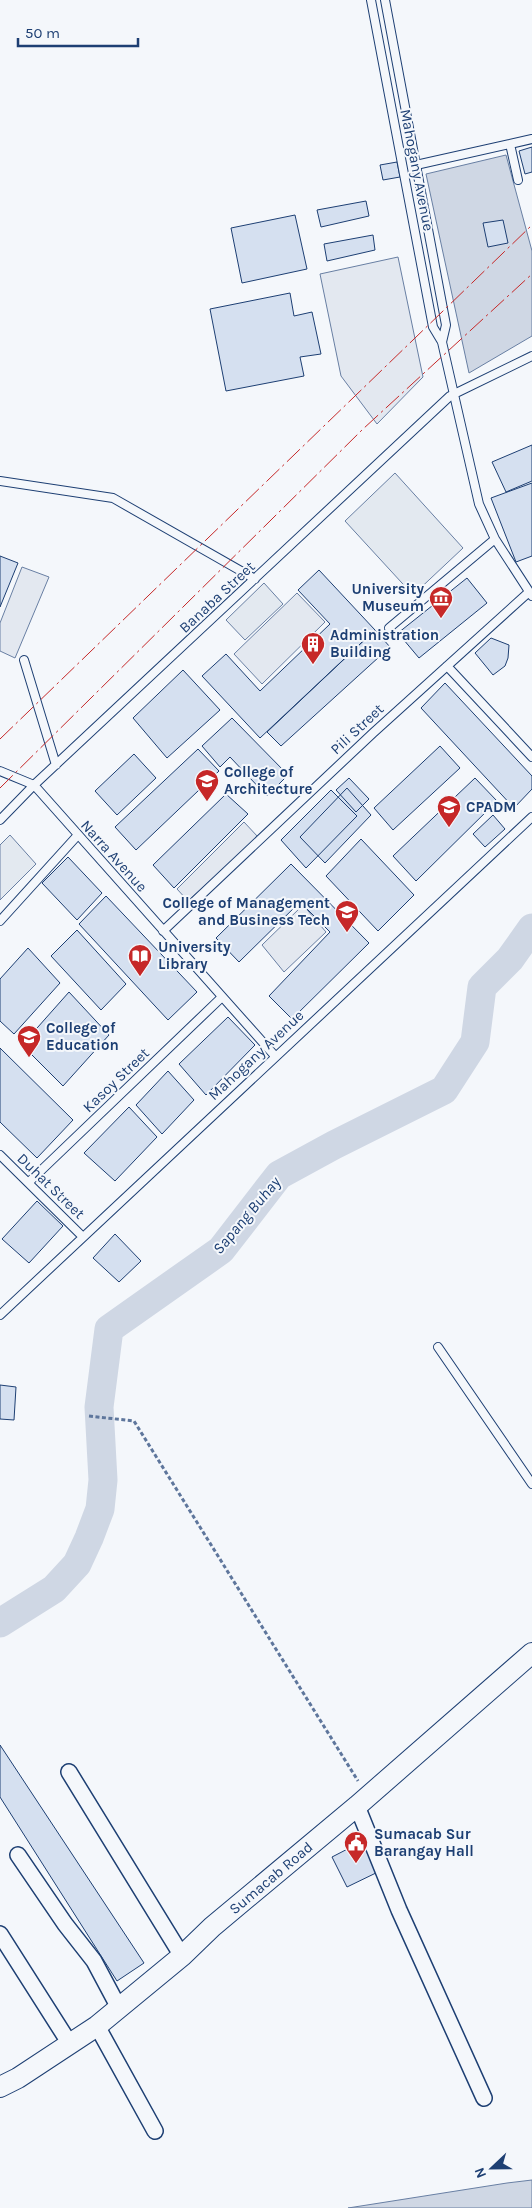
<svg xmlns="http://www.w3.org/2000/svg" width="532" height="2208" font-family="Karla,sans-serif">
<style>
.green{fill:#e3e9f0;stroke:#687fa3}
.parking{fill:#e3e8f0;stroke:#687fa3}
.water{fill:#cfd7e4;stroke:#687fa3}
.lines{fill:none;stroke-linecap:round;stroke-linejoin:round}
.river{stroke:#cfd7e4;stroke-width:29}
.building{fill:#d5e0f0;stroke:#1d3f73}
.lane-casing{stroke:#1d3f73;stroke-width:10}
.street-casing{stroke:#1d3f73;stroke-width:18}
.secondary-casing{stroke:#1d3f73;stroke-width:22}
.path{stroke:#5e769c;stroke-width:3;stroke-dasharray:4 2.5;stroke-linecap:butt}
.lane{stroke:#f4f7fb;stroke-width:8}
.street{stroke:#f4f7fb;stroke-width:15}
.secondary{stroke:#f4f7fb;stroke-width:20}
.power{stroke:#c62828;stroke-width:1;stroke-dasharray:18 4 2.5 4;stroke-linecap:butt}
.labels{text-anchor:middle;stroke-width:4;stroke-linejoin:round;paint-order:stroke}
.street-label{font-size:15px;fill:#1d3f73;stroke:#f4f7fb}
.poi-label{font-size:15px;font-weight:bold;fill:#1d3f73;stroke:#f4f7fb;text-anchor:start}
.water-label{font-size:16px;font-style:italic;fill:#1d3f73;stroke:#f4f7fb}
</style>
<rect width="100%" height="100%" fill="#f4f7fb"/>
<path class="green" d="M395 473 463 548 413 595 345 521Z
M264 583 283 604 245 640 226 620Z
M10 835 36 864 0 900V845Z"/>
<path class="parking" d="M398 257 423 377 377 424 341 376 320 274Z
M22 567 49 577 15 658 0 651V623Z
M297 593 325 622 262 684 234 654Z
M244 822 258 837 188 901 177 889Z
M303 905 326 932 284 972 262 945Z"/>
<path class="water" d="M506 155 532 251V336L469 373 426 174Z
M532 2180V2208H348L507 2183Z"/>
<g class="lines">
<path class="river" d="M0 1623 54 1589 77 1564 89 1538 100 1509 103 1480 99 1407 109 1329 221 1250 279 1175 334 1145 444 1090 475 1042 482 987 510 959 532 928"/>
</g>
<path class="building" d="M532 147V172L525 174 519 151Z
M397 162 400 177 383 180 380 165Z
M366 201 369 216 321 227 317 210Z
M295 215 307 269 242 283 231 228Z
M503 220 508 243 488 247 483 223Z
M373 235 375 250 327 261 324 244Z
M290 293 294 316 312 312 321 354 300 357 304 376 226 391 210 309Z
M532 445V481L506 492 492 462Z
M532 483V556L516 562 491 498Z
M0 556 18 563 0 607Z
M319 570 375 630 260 738 202 676 226 654 260 691 330 624 298 590Z
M467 578 487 603 419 658 398 633Z
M375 630 390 647 281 746 267 732Z
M491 638 509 645 508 658 505 666 493 675 475 653Z
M183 670 220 710 167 758 133 718Z
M445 683 532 776V789L514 808 421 708Z
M232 718 288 775 267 796 230 757 220 767 202 746Z
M440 746 460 768 393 830 374 808Z
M198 749 219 771 136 850 115 827Z
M134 754 156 778 117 815 95 791Z
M349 778 369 799 356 812 336 790Z
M475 778 497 801 416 881 393 856Z
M347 788 371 815 325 863 300 837Z
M331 790 357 816 306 868 281 840Z
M226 794 248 814 174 888 153 865Z
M493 815 505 829 485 847 473 834Z
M361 839 414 895 378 931 326 876Z
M68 857 102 893 77 920 42 883Z
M291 864 369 943 292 1019 269 996 330 932 300 902 239 962 216 938Z
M106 896 197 992 168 1020 79 924Z
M77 930 126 984 101 1010 51 956Z
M28 948 60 983 14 1034 0 1021V979Z
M69 992 109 1035 63 1086 22 1045Z
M228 1017 255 1045 206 1095 179 1064Z
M0 1048 73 1120 37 1158 0 1122Z
M168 1071 194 1100 162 1134 136 1105Z
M129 1107 157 1137 115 1181 84 1153Z
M37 1201 63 1226 29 1263 2 1239Z
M115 1234 141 1261 119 1282 93 1258Z
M0 1385 16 1387 14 1420 0 1419Z
M0 1745 144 1963 117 1981 0 1797Z
M365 1840 380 1871 347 1887 332 1857Z"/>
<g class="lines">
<g class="lane-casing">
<path id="lane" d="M371 0 433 327 442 342 479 504 495 539 532 596
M385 0 446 325 442 342
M510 144 532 139
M416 165 510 144 518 180
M0 481 113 498 255 579
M389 628 495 539
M24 660 56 765
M447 666 532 757
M0 771 34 785 275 1056
M0 820 34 785 450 396 532 356
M0 921 77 836
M163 931 373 733 529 592
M0 1155 83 1237
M29 1182 222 997
M0 1315 532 817
M438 1347 532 1484"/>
</g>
<g class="street-casing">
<path id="street" d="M69 1772 182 1956
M357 1806 399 1910 484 2098
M18 1855 65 1924 94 1961 119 2008
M0 1934 70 2044
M97 2026 155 2131"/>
</g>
<g class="secondary-casing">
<path id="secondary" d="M0 2087 18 2078 97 2026 182 1956 212 1927 357 1806 532 1653"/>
</g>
<path class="path" d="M89 1416 134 1421 358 1781"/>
<use href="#lane" class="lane"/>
<use href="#street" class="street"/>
<use href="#secondary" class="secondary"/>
<path class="power" d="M0 739 532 225
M0 788 363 429 532 274"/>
</g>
<defs>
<g id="museum-pin" transform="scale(1.25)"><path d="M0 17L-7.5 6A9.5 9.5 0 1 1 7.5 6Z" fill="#c62828" stroke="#f4f7fb"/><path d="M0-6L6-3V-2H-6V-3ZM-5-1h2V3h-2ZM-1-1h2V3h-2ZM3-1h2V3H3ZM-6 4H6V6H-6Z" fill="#fff"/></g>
<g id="building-pin" transform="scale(1.25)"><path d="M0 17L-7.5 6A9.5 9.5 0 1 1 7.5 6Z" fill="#c62828" stroke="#f4f7fb"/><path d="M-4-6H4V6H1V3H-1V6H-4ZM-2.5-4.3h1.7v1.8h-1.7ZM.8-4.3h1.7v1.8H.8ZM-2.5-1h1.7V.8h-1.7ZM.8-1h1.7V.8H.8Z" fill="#fff"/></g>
<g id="university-pin" transform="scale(1.25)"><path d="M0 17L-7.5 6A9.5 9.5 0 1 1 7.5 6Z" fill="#c62828" stroke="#f4f7fb"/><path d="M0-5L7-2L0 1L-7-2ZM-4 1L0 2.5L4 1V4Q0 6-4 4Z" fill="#fff"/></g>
<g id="library-pin" transform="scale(1.25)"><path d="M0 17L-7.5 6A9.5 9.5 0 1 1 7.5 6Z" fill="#c62828" stroke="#f4f7fb"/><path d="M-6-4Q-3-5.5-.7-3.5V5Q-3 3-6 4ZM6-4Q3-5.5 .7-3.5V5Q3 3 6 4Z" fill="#fff"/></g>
<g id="civic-pin" transform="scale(1.25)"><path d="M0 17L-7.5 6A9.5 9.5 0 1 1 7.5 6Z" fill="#c62828" stroke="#f4f7fb"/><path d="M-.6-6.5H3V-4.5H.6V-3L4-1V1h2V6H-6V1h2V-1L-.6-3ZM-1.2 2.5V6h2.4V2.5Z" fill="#fff"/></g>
</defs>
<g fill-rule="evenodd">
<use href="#museum-pin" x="441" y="598"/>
<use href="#building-pin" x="313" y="644"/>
<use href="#university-pin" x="207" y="781"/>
<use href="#university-pin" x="449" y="807"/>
<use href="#university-pin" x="347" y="912"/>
<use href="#library-pin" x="140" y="956"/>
<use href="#university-pin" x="29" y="1037"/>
<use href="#civic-pin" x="356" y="1843"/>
</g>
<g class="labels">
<g class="street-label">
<text transform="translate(417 170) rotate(79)" y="5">Mahogany Avenue</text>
<text transform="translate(217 597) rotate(-43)" y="5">Banaba Street</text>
<text transform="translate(357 729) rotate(-43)" y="5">Pili Street</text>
<text transform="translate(114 856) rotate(48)" y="5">Narra Avenue</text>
<text transform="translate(256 1055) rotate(-43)" y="5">Mahogany Avenue</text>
<text transform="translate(116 1080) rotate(-44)" y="5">Kasoy Street</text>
<text transform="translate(51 1186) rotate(44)" y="5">Duhat Street</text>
<text transform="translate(271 1878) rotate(-40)" y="5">Sumacab Road</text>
</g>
<g class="poi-label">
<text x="424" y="594" text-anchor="end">University<tspan x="424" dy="17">Museum</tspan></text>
<text x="330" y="640">Administration<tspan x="330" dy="17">Building</tspan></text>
<text x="224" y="777">College of<tspan x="224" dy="17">Architecture</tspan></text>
<text x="466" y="812">CPADM</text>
<text x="330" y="908" text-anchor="end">College of Management<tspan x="330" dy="17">and Business Tech</tspan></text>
<text x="158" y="952">University<tspan x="158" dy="17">Library</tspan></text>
<text x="46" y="1033">College of<tspan x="46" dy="17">Education</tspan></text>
<text x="374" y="1839">Sumacab Sur<tspan x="374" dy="17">Barangay Hall</tspan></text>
</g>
<g class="water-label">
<text transform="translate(246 1215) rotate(-50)" y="6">Sapang Buhay</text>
</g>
</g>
<g transform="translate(492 2168) rotate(248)" stroke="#f4f7fb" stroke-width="4" paint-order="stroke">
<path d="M0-4L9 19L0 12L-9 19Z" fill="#1d3f73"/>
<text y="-8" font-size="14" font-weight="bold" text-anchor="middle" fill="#1d3f73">N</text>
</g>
<path d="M18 38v8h120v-8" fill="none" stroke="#1d3f73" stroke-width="2.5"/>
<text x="25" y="38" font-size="15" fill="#1d3f73" stroke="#f4f7fb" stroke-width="4" paint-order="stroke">50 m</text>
</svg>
